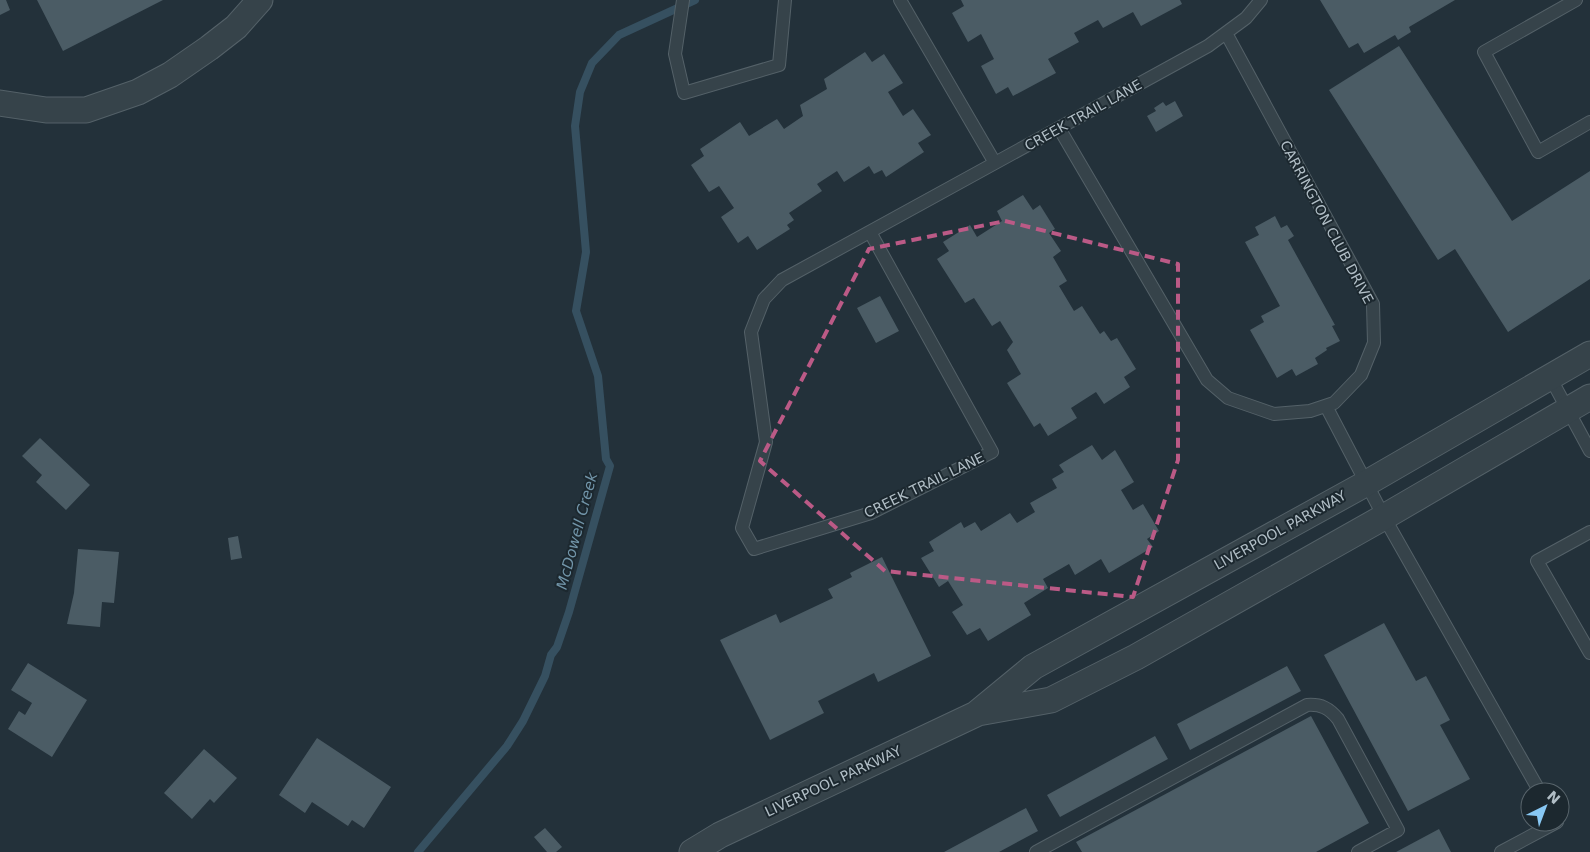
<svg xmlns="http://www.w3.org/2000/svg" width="1590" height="852" font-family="'DejaVu Sans',sans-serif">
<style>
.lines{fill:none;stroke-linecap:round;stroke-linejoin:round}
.stream{stroke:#365060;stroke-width:8}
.building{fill:#4b5c65}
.service-casing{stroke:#546168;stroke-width:14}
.minor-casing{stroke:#546168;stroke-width:27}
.service{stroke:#36434a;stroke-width:12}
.minor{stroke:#36434a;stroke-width:25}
.marked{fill:none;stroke:#bb5a86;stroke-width:4;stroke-dasharray:10 6;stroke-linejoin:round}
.labels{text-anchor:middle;stroke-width:4;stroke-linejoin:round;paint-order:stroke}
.street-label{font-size:14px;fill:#b1bec6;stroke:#1c282f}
.water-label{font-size:15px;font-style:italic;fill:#7295a9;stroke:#1c282f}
</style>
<rect width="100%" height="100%" fill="#23313a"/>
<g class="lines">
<path class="stream" d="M418 852 507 746 523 721 545 676 551 655 557 647 569 612 610 466 606 459 598 376 576 311 586 252 575 126 580 92 592 63 619 35 695 0"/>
</g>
<path class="building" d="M0 0H6L10 10 0 15Z
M37 0H163L63 51Z
M961 0H1180L1182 4 1141 26 1133 12 1103 28 1098 20 1074 33 1079 42 1048 59 1056 73 1013 96 1008 87 996 94 981 66 994 59 981 34 968 42 952 13 964 6Z
M1320 0H1455L1409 27 1411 32 1398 40 1395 35 1364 53 1358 43 1349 48Z
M1399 46 1512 221 1590 171V279L1508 332 1455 249 1438 260 1329 90Z
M865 52 872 62 884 54 903 83 888 92 903 116 913 109 931 135 918 143 924 152 886 177 882 170 874 174 869 166 844 182 837 171 817 184 822 191 789 213 794 220 787 225 790 229 757 250 748 236 738 243 721 217 734 208 719 186 709 192 691 165 704 156 700 149 740 122 749 136 777 119 784 129 803 116 800 105 827 89 824 79Z
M1175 101 1183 116 1156 132 1147 116 1156 111 1154 108 1163 102 1166 106Z
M1023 195 1033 210 1040 205 1055 229 1049 233 1061 251 1053 257 1067 281 1059 286 1074 311 1082 306 1100 334 1104 331 1111 341 1117 338 1136 369 1124 377 1130 387 1104 404 1096 392 1071 408 1077 418 1048 436 1040 423 1034 427 1007 383 1021 374 1007 350 1013 342 1000 321 992 326 974 298 965 303 937 259 949 251 943 242 970 225 977 237 1002 221 997 211Z
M1275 216 1281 228 1287 225 1294 236 1288 240 1335 325 1332 326 1340 341 1326 348 1327 350 1315 358 1318 364 1296 376 1292 369 1277 378 1250 330 1264 322 1261 316 1280 306 1245 242 1259 235 1255 227Z
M880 296 899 331 876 343 857 308Z
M40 438 90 485 66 510 36 482 42 475 22 456Z
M1092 445 1102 460 1115 450 1134 482 1121 490 1133 510 1143 504 1159 531 1147 539 1153 547 1109 573 1101 559 1075 575 1069 564 1043 579 1048 588 1024 603 1031 615 988 641 980 628 967 635 952 612 963 605 948 581 939 587 921 558 934 551 929 542 961 522 964 528 975 522 981 531 1010 513 1017 523 1035 512 1030 503 1057 488 1052 479 1064 472 1059 465Z
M238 536 242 558 231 560 228 538Z
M78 549 119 552 114 603 102 602 100 627 67 624 74 593Z
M882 557 931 656 878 682 874 673 818 701 824 713 770 740 720 640 776 614 780 623 833 598 828 589 852 577 850 573Z
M1384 623 1416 681 1426 676 1450 720 1440 725 1470 779 1408 811 1324 655Z
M28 663 87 700 52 757 8 729 19 711 25 715 32 703 11 690Z
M1287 666 1301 691 1190 750 1177 724Z
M1311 716 1369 823 1316 852H1082L1076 842Z
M1155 736 1168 759 1060 817 1047 795Z
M317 738 391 787 364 828 352 820 348 826 312 802 305 813 279 795Z
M204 749 237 778 214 803 210 799 192 819 164 793Z
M1026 808 1038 831 999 852H944Z
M545 828 562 847 556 852H547L534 837Z
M1439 829 1451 852H1396Z"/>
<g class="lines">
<g class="service-casing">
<path id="service" d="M683 0 675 54 684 93 779 65 785 0
M900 0 995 163
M1576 0 1484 52 1538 152 1590 122
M1059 128 1207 380 1228 398 1274 414 1310 411 1334 403 1361 375 1374 343 1373 304 1226 33
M870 232 992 452 871 513 754 549 742 528 766 442 751 332 764 299 782 280 1208 46 1246 18 1261 0
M1550 377 1590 451
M1326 406 1384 517 1540 792
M1590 532 1537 561 1590 653
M1036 852 1307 705C1321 704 1329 708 1338 719L1398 830 1358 852
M1501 852 1557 822"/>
</g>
<g class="minor-casing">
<path id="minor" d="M0 103 46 110H86L138 92 170 75 209 48 236 27 260 0
M978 713 1051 700 1136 657 1384 517 1590 397
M692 852 720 835 976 714 1033 667 1365 484 1590 354"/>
</g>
<use href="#service" class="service"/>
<use href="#minor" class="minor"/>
</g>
<path class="marked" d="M1005 221 1178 264V460L1133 597 885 571 760 461 869 249Z"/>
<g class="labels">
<g class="street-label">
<text transform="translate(1083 115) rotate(-29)" y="5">CREEK TRAIL LANE</text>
<text transform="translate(1327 222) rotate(62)" y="5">CARRINGTON CLUB DRIVE</text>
<text transform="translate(924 485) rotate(-26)" y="5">CREEK TRAIL LANE</text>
<text transform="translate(1280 530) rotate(-29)" y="5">LIVERPOOL PARKWAY</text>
<text transform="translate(833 781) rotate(-25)" y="5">LIVERPOOL PARKWAY</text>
</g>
<g class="water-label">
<text transform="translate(577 531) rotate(-75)" y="5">McDowell Creek</text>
</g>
</g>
<g transform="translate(1545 807) rotate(42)"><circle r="24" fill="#1c282f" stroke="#58646b"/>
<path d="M0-4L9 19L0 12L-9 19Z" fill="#88c8f4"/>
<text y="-8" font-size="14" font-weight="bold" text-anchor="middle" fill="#b1bec6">N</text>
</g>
</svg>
